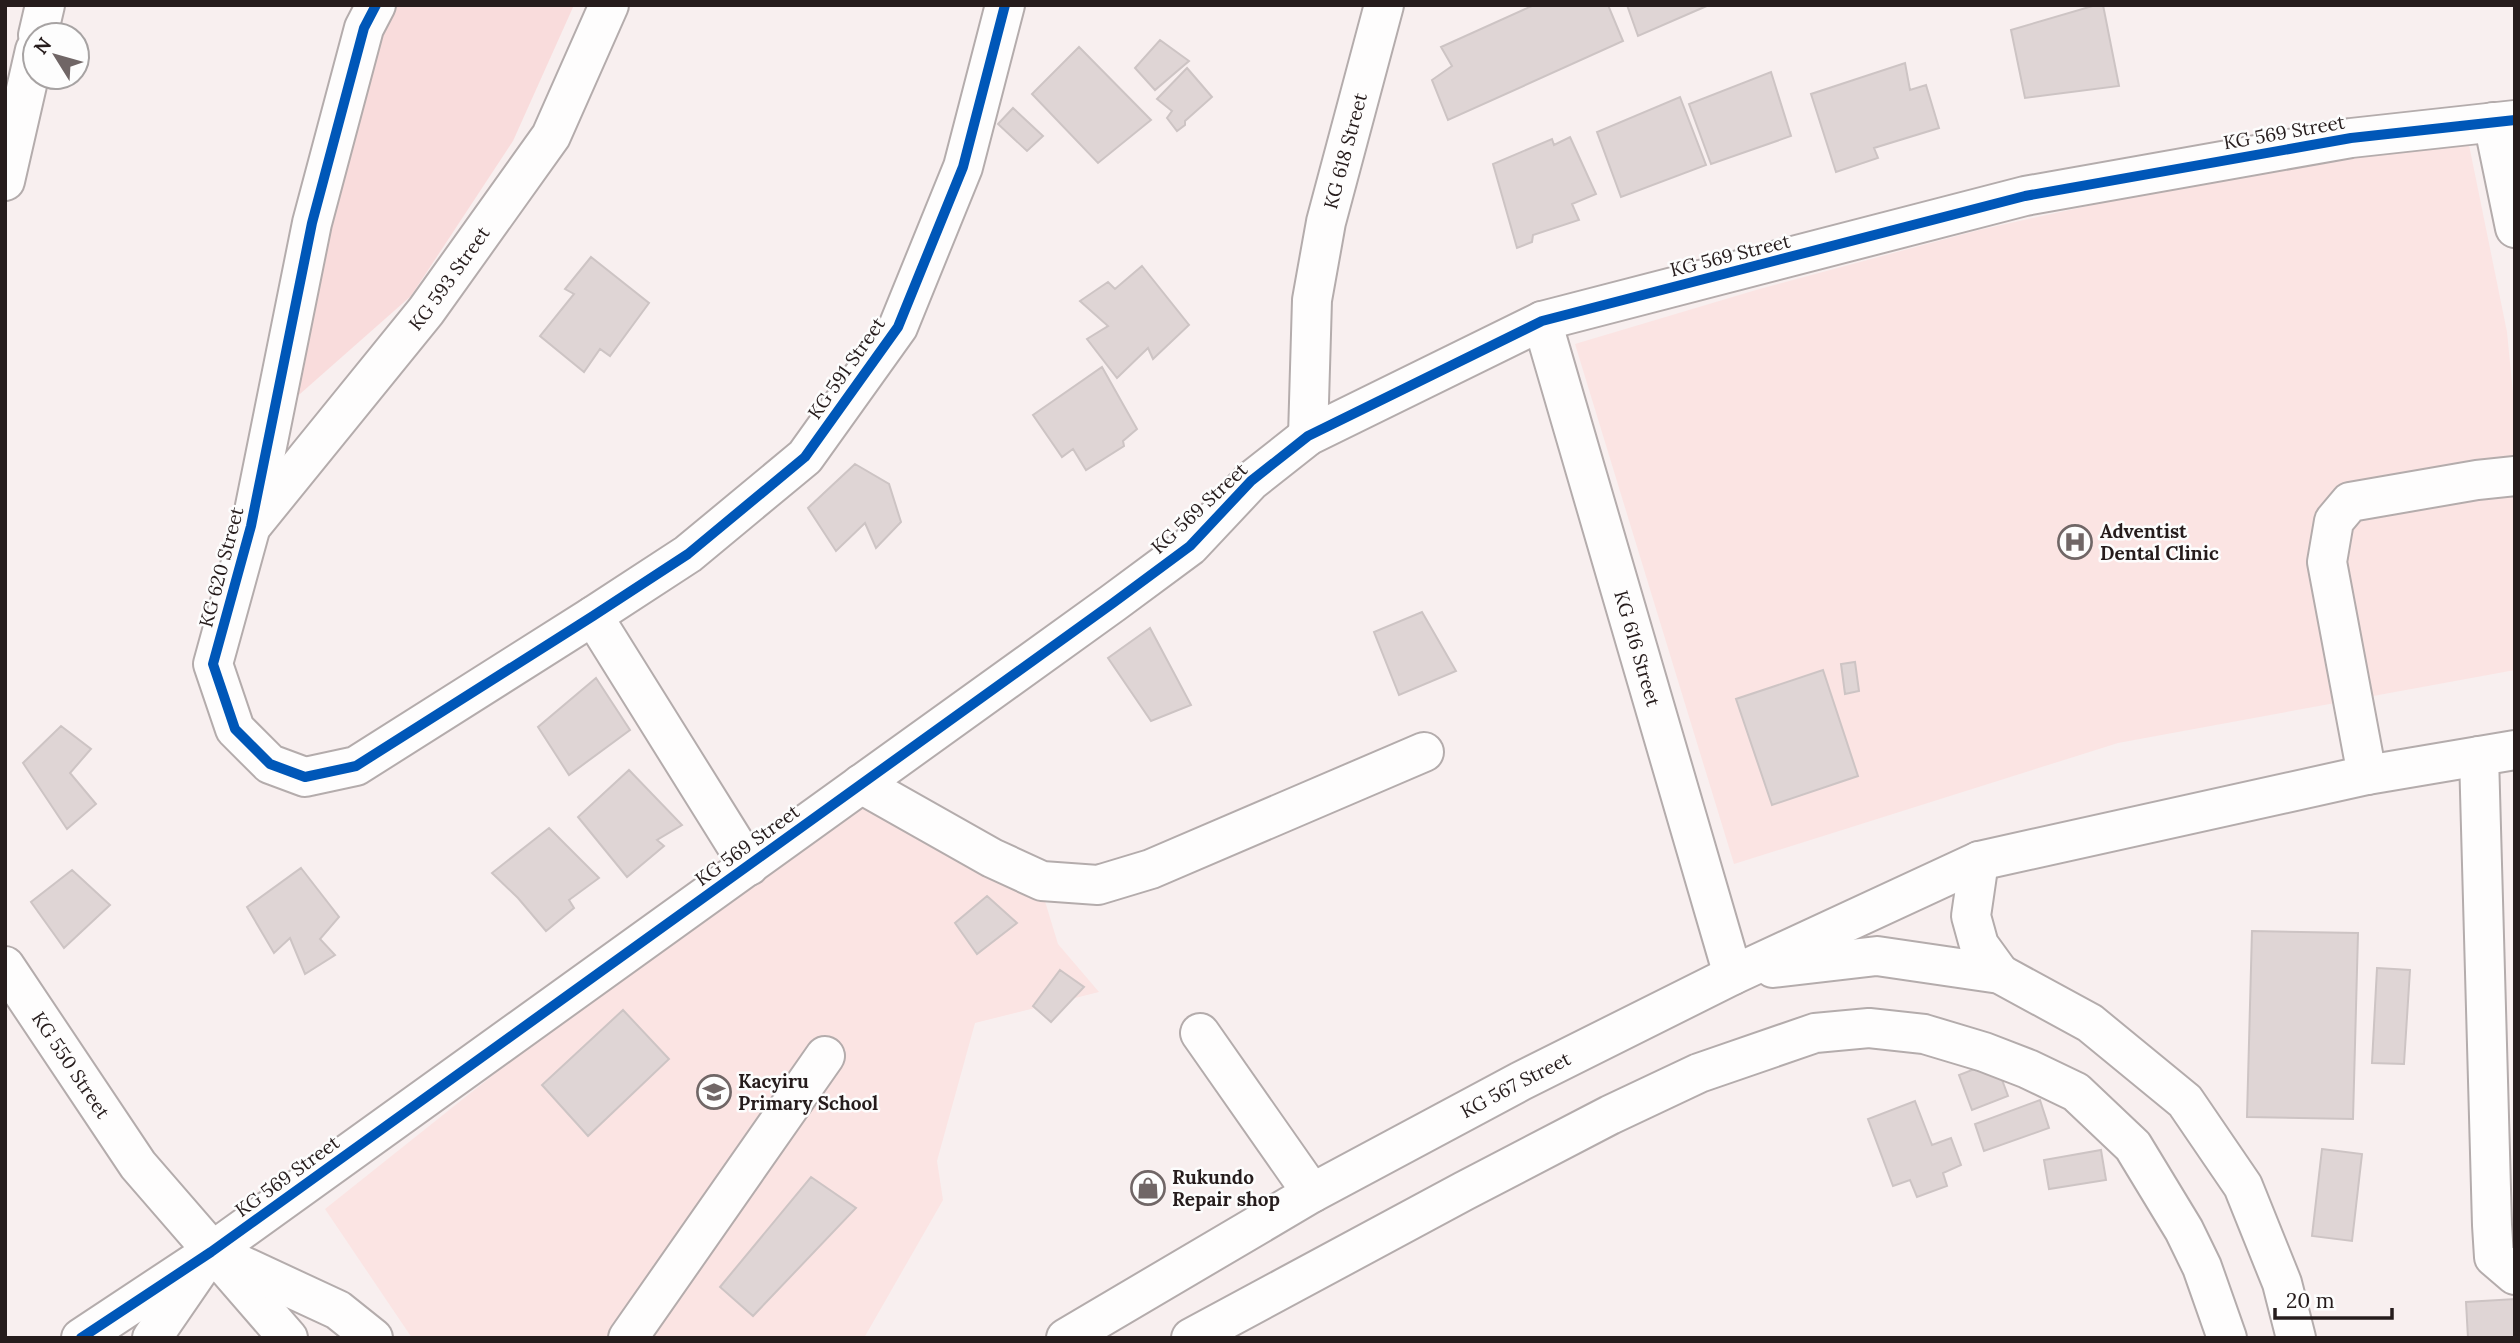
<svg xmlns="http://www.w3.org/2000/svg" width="2520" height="1343" font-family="Lora,serif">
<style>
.built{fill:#fbe4e3}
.green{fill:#f9dcdc}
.building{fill:#dfd5d5;stroke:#cdc4c4;stroke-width:2}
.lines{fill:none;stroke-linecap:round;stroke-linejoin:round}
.minor-casing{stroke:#b4acac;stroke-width:42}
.minor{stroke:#fefdfd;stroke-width:38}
.cycleway-casing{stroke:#fdfdfd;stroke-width:15}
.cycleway{stroke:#0057b8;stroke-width:10}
.labels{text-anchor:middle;stroke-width:5;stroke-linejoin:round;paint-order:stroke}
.street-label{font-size:19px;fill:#261c1c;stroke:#fdfdfd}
.poi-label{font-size:19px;font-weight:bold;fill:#261c1c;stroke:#fdfdfd;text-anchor:start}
</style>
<rect width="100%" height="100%" fill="#f8efef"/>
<path class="built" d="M2468 140 2507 332 2515 414V670L2118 743 1734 864 1575 344 1756 290 1979 230 2201 181Z
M859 795 1044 898 1058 944 1099 992 975 1023 937 1161 943 1200 864 1338H412L325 1209 793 836Z"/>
<path class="green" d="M379 5H574L513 141 411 296 275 416Z"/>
<path class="building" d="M1534 5H1608L1623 41 1448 120 1432 80 1452 66 1441 47Z
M1627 5H1709L1638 36Z
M2096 5H2103L2119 86 2025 98 2011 30Z
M1160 40 1189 61 1155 90 1135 68Z
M1079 47 1151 120 1098 163 1032 94Z
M1905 63 1910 90 1926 85 1939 128 1874 148 1878 158 1836 172 1811 94Z
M1187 68 1212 97 1185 121V125L1177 131 1167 118 1172 111 1157 99Z
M1771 72 1791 136 1711 164 1689 104Z
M1680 97 1706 165 1621 197 1597 132Z
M1013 108 1043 136 1027 151 998 124Z
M1570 137 1596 194 1572 204 1579 220 1533 235 1532 242 1517 248 1493 164 1552 139 1554 145Z
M591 257 649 303 610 356 600 349 584 372 540 336 574 294 565 289Z
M1142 266 1189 325 1153 359 1148 348 1117 378 1087 339 1108 326 1080 301 1108 282 1115 289Z
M1102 367 1137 429 1123 441 1124 446 1086 470 1073 449 1062 457 1033 415Z
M855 464 889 484 901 522 876 548 865 523 836 551 808 508Z
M1422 612 1456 671 1399 695 1374 632Z
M1150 628 1191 705 1151 721 1108 658Z
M1855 662 1859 691 1845 694 1841 664Z
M1823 670 1858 776 1772 805 1736 699Z
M596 678 630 730 569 775 538 727Z
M61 726 91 749 70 773 96 804 67 829 23 763Z
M629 770 682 825 657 840 664 846 627 877 578 817Z
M549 828 599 878 569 900 574 908 546 931 518 898 492 873Z
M301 868 339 917 320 939 335 955 305 974 290 938 274 953 247 907Z
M72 870 110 905 64 948 31 902Z
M987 896 1017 923 977 954 955 923Z
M2252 931 2358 933 2353 1119 2247 1117Z
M2377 968 2410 970 2404 1064 2372 1063Z
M1060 970 1084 987 1051 1022 1033 1006Z
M623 1010 669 1059 588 1136 542 1085Z
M1995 1061 2008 1096 1972 1110 1959 1075Z
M2040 1100 2049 1128 1984 1151 1975 1124Z
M1915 1101 1932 1145 1951 1138 1961 1165 1943 1173 1947 1186 1917 1197 1910 1180 1893 1186 1868 1119Z
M2322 1149 2362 1154 2352 1241 2312 1236Z
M2101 1150 2106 1180 2049 1189 2044 1160Z
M811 1177 856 1208 753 1316 720 1287Z
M1149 1177 1156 1185 1147 1198 1140 1191Z
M2515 1299V1338H2468L2466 1302Z"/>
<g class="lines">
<g class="minor-casing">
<g id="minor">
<path d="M376 5 364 28 312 223 251 526 213 664 235 729 270 764 305 777 356 766 593 616 688 554 805 457 898 327 963 167 1005 5"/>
<path d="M38 35 45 5"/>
<path d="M2493 122 2515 228"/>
<path d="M5 181 35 50"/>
<path id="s1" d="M1542 321 1733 975"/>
<path id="s2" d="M1308 436 1312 300 1326 222 1384 5"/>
<path id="s3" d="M254 523 426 311 551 136 609 5"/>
<path d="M593 616 749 866"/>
<path d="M2479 756 2492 1225 2494 1257 2515 1275"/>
<path d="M2367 775 2327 562 2334 521 2350 502 2477 480 2515 476"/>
<path d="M861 784 992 858 1042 881 1098 885 1151 869 1424 752"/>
<path d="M1979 861 1971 916 1979 945 2000 974"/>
<path id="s4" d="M5 966 138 1165 288 1338"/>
<path d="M1773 968 1877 956 2000 974 2090 1023 2185 1101 2243 1186 2282 1283 2296 1338"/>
<path d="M1200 1033 1312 1193"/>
<path d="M226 1258 338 1310 373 1338"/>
<path d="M81 1338 211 1252 1113 603 1190 546 1251 481 1308 436 1542 321 2025 196 2351 138 2515 120"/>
<path d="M152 1338 200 1268"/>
<path d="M628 1338 825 1056"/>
<path id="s5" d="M1066 1338 1312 1193 1521 1081 1733 975 1979 861 2367 775 2515 750"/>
<path d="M1191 1338 1464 1191 1610 1115 1699 1073 1815 1033 1869 1028 1924 1034 1984 1052 2028 1069 2076 1092 2133 1146 2184 1230 2202 1267 2227 1338"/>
</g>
</g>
<use href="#minor" class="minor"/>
<g class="cycleway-casing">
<path id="cycleway" d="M376 5 364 28 312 223 251 526 213 664 235 729 270 764 305 777 356 766 593 616 688 554 805 457 898 327 963 167 1005 5
M81 1338 211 1252 1113 603 1190 546 1251 481 1308 436 1542 321 2025 196 2351 138 2515 120"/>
</g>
<use href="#cycleway" class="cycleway"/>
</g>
<defs>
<g id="hospital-ring" transform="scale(1.75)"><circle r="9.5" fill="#fdfdfd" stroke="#706666" stroke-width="1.5"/><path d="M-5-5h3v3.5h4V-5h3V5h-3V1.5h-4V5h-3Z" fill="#706666"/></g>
<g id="school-ring" transform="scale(1.75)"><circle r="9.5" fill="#fdfdfd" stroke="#706666" stroke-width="1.5"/><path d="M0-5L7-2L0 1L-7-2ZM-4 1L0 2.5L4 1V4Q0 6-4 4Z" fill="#706666"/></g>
<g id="shop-ring" transform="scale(1.75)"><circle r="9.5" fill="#fdfdfd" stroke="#706666" stroke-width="1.5"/><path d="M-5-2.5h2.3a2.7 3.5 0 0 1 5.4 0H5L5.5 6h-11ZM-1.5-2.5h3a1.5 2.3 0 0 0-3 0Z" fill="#706666"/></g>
</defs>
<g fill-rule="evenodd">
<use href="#hospital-ring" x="2075" y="542"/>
<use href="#school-ring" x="714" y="1092"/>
<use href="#shop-ring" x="1148" y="1188"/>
</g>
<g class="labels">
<g class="street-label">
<text transform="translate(2284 132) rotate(-10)" y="7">KG 569 Street</text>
<text dy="7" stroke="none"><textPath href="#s2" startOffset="289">KG 618 Street</textPath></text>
<text transform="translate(1730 255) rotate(-14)" y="7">KG 569 Street</text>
<text dy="7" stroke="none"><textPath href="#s3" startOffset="313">KG 593 Street</textPath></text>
<text transform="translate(846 368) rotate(-55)" y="7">KG 591 Street</text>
<text transform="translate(1199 508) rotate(-43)" y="7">KG 569 Street</text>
<text transform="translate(221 567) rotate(-75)" y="7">KG 620 Street</text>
<text dy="7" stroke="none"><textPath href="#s1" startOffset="341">KG 616 Street</textPath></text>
<text transform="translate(747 845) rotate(-36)" y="7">KG 569 Street</text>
<text dy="7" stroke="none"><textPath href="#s4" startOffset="119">KG 550 Street</textPath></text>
<text dy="7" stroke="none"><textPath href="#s5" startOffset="516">KG 567 Street</textPath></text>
<text transform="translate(287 1176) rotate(-36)" y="7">KG 569 Street</text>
</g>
<g class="poi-label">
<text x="2100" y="538">Adventist<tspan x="2100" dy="22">Dental Clinic</tspan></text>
<text x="738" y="1088">Kacyiru<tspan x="738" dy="22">Primary School</tspan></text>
<text x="1172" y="1184">Rukundo<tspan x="1172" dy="22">Repair shop</tspan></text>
</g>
</g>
<rect width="2520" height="1343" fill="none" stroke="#261c1c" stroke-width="14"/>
<g transform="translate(56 56) rotate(307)"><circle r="33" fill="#fdfdfd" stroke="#a7a3a3" stroke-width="2"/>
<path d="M0-5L12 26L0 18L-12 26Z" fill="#706666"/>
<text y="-10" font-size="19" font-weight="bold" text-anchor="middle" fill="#261c1c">N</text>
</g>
<path d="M2275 1308v10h117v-10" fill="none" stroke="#261c1c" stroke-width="3.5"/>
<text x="2286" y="1308" font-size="21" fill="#261c1c" stroke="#fdfdfd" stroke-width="5" paint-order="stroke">20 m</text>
</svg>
